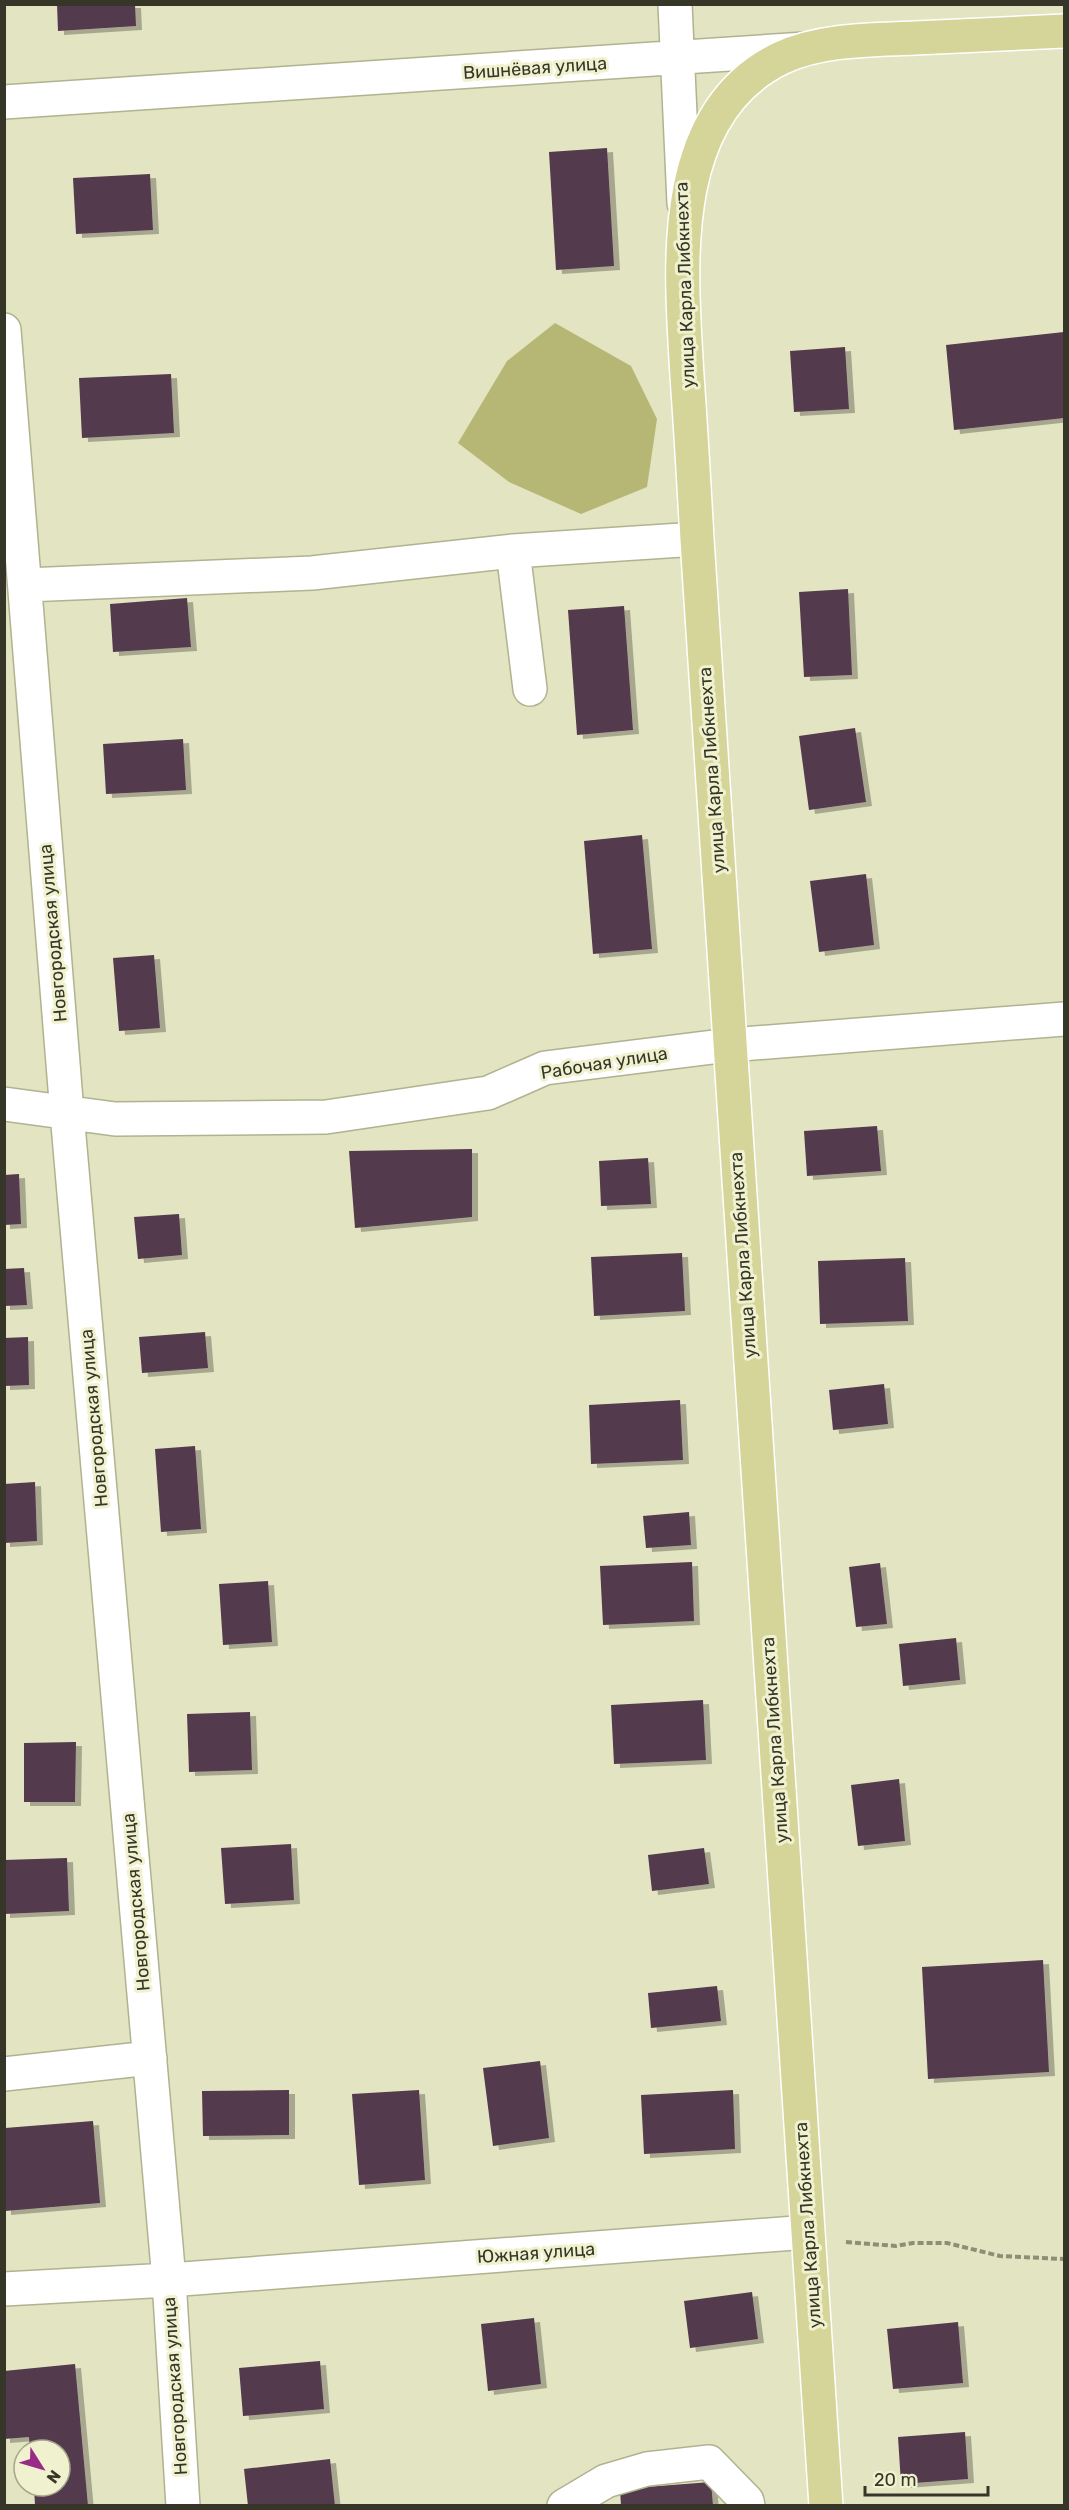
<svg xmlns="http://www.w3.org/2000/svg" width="1069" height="2510" font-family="Rubik,sans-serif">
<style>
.forest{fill:#b7b775}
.building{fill:#533a4d;filter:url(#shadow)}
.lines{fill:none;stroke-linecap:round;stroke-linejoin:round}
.minor-casing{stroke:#b1b290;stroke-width:36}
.major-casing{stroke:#fff;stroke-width:36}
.path{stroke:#8d8e75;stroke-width:4;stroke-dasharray:6 3;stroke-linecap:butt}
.minor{stroke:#fff;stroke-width:33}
.major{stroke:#d5d599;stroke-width:33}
.labels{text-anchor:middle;stroke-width:6;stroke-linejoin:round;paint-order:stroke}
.street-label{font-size:18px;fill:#353628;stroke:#f0f1ce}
</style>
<defs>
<filter id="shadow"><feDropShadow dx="6" dy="4" stdDeviation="0" flood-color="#0004"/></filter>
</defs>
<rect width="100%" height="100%" fill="#e3e4c1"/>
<path class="forest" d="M555 323 631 366 657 419 647 487 581 514 509 482 458 443 507 361Z"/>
<path class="building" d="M57 4H135L136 26 58 31Z
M607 148 614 266 556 270 549 152Z
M150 174 153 230 76 234 73 178Z
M1064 332V418L954 430 946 345Z
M845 347 849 409 794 412 790 351Z
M171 374 174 433 82 438 79 378Z
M848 589 852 675 804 677 799 592Z
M187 598 191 647 113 652 110 604Z
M624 606 633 730 577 735 568 610Z
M855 728 866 802 809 810 799 736Z
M183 739 186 790 106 794 103 744Z
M642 835 652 949 593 954 584 841Z
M866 874 874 945 819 952 810 881Z
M154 955 160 1028 119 1031 113 958Z
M877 1126 881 1171 807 1176 804 1131Z
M472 1149V1217L355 1228 349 1151Z
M648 1158 651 1204 601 1206 599 1161Z
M19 1174 21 1224 4 1225V1175Z
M179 1214 182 1255 138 1259 134 1217Z
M682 1253 685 1311 594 1316 591 1257Z
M905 1258 908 1321 820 1324 818 1261Z
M24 1268 27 1305 4 1306V1269Z
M205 1332 208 1368 142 1373 139 1337Z
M28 1337 29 1385 4 1386V1338Z
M884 1384 888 1424 833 1430 829 1390Z
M680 1400 683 1460 591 1464 589 1405Z
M195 1446 201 1529 161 1532 155 1449Z
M35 1482 37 1541 4 1543V1484Z
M689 1512 691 1545 646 1548 643 1516Z
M692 1562 694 1621 603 1625 600 1566Z
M880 1563 887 1624 856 1627 849 1567Z
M268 1581 272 1642 223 1645 219 1584Z
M956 1638 960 1680 903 1686 899 1644Z
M703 1700 706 1760 614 1764 611 1705Z
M250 1712 252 1770 189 1772 187 1714Z
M76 1742 75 1802H24V1743Z
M899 1779 905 1841 858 1846 851 1785Z
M291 1844 294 1900 225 1904 221 1848Z
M704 1848 709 1884 652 1891 648 1855Z
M67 1858 69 1911 4 1914V1860Z
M1043 1960 1049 2072 928 2079 922 1967Z
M717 1986 721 2021 651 2028 648 1993Z
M540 2061 549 2138 493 2146 483 2068Z
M289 2090V2135L203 2136 202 2091Z
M419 2090 425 2180 359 2185 352 2094Z
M733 2090 735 2149 644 2154 641 2095Z
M93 2121 100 2203 5 2211V2128Z
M752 2292 758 2339 690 2348 684 2301Z
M534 2318 541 2384 488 2391 481 2324Z
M958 2322 963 2383 893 2389 887 2329Z
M320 2361 324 2409 243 2416 239 2368Z
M75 2364 88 2506H35L34 2486H60V2450H30L29 2437 4 2439V2371Z
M965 2432 968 2479 901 2484 898 2437Z
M330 2459 335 2506H248L244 2469Z
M711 2482 713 2506H621L620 2489Z"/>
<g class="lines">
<g class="minor-casing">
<path id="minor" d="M675 4 684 203
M4 102 805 49
M4 330 67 1113 169 2280 183 2506
M513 551 530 689
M26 585 312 573 513 551 697 539
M4 1104 115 1119 326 1117 488 1093 545 1068 729 1045 1064 1019
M4 2074 150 2058
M4 2289 169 2280 808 2232
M564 2506 606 2481 647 2469 709 2462 747 2501 748 2506"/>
</g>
<g class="major-casing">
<path id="major" d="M826 2506 697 539C694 485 691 431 687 376 681 270 665 114 781 58 821 39 872 40 915 38 965 36 1015 33 1064 31"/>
</g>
<path class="path" d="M846 2242 896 2246 913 2243H947L1000 2256 1064 2259"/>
<use href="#minor" class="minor"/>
<use href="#major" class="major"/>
</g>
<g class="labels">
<g class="street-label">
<text transform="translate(535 68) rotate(-4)" y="6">Вишнёвая улица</text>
<text transform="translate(685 285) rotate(-92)" y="6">улица Карла Либкнехта</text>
<text transform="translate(712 770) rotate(-94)" y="6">улица Карла Либкнехта</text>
<text transform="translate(53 933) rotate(-95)" y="6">Новгородская улица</text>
<text transform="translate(604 1063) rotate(-9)" y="6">Рабочая улица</text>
<text transform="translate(743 1255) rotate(-94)" y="6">улица Карла Либкнехта</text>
<text transform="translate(94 1418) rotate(-95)" y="6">Новгородская улица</text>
<text transform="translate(775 1740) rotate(-94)" y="6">улица Карла Либкнехта</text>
<text transform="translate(136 1902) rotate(-95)" y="6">Новгородская улица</text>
<text transform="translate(808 2225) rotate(-94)" y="6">улица Карла Либкнехта</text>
<text transform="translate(536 2253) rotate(-4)" y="6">Южная улица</text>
<text transform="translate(175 2386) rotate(-94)" y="6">Новгородская улица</text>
</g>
</g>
<rect width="1069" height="2510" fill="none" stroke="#353628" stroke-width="12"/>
<g transform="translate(42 2468) rotate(127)"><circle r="28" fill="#f0f1ce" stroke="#a5a68c" stroke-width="1.5"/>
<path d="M0-4.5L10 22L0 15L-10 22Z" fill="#9b2a87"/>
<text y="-9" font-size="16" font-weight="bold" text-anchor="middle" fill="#353628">N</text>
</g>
<path d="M865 2486v9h123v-9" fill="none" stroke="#353628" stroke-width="3"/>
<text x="874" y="2486" font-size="18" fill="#353628" stroke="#f0f1ce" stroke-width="4.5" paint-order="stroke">20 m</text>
</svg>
